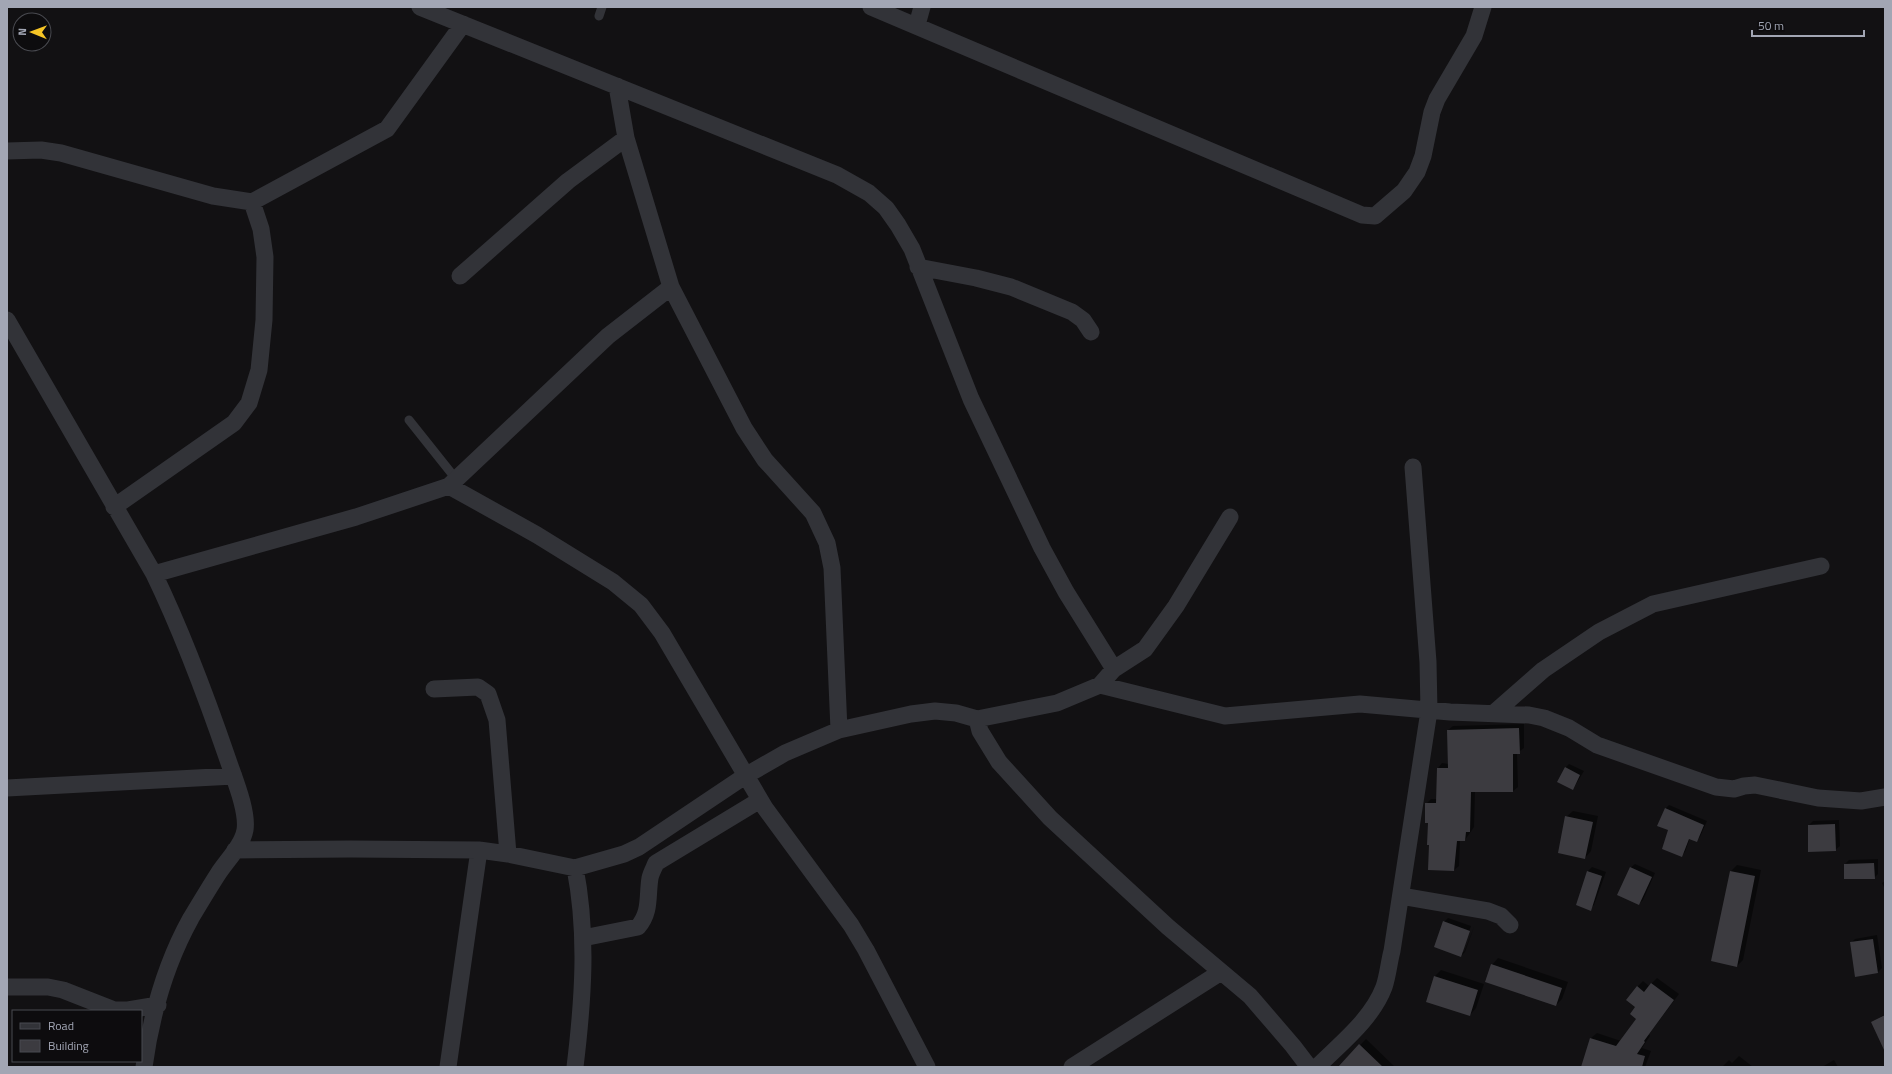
<svg xmlns="http://www.w3.org/2000/svg" width="1892" height="1074" font-family="'Titillium Web',sans-serif">
<style>
.shadow{fill:#0007}
.building{fill:#3c3b40}
.lines{fill:none;stroke-linecap:round;stroke-linejoin:round}
.lane{stroke:#323338;stroke-width:9}
.street{stroke:#323338;stroke-width:17}
</style>
<rect width="100%" height="100%" fill="#121113"/>
<path class="shadow" d="M1524 724V748L1517 753 1518 787 1513 791H1475L1474 827 1465 840H1460L1459 866 1454 870 1429 869V822L1426 804 1431 799H1437L1438 768 1442 763 1449 764 1448 730 1453 726Z
M1569 764 1584 771 1573 789 1565 768Z
M1669 805 1707 821 1700 837 1696 841 1690 838 1685 852 1682 855 1670 830 1665 809Z
M1573 811 1598 816 1591 851 1585 858 1566 817Z
M1839 820 1840 846 1835 850 1809 851V825L1813 821Z
M1878 859V874L1874 878 1845 864 1849 860Z
M1635 864 1655 873 1643 900 1639 904 1630 868Z
M1737 865 1761 870 1743 960 1737 966 1731 871Z
M1592 867 1606 872 1594 905 1590 909 1588 871Z
M1885 881V889L1882 883Z
M1448 918 1471 926 1462 952H1464L1474 927 1465 952 1461 956 1444 922Z
M1877 935 1882 968 1878 972 1856 976 1851 943 1855 939Z
M1498 958 1568 982 1562 999 1556 1005 1492 965Z
M1441 970 1484 984 1476 1008 1470 1015 1435 976Z
M1657 978 1679 994 1649 1034 1650 1036 1642 1048 1651 1051 1645 1067H1582L1591 1038 1597 1033 1621 1041 1637 1018V987L1643 981 1649 986Z
M1885 1014V1038L1873 1022Z
M1366 1039 1395 1067H1339Z
M1739 1056 1753 1067H1722L1729 1060 1732 1063Z
M1834 1060 1838 1067H1822Z"/>
<path class="building" d="M1519 728 1520 754H1513V792H1471L1470 832H1466L1465 841H1457L1454 871 1428 870 1429 845H1427L1428 823H1425V803H1436L1437 768H1448L1447 730Z
M1565 767 1580 775 1573 790 1557 782Z
M1665 808 1704 825 1697 842 1689 839 1682 857 1662 849 1668 830 1657 826Z
M1565 816 1593 822 1585 859 1558 853Z
M1835 824 1836 851 1808 852V825Z
M1874 863 1875 879H1844V864Z
M1630 867 1652 877 1639 905 1617 895Z
M1587 871 1602 876 1591 911 1576 905Z
M1730 871 1755 876 1737 967 1711 961Z
M1443 921 1470 931 1461 957 1434 947Z
M1873 939 1878 973 1855 977 1850 942Z
M1491 964 1562 988 1556 1006 1485 982Z
M1434 976 1478 990 1470 1016 1426 1002Z
M1651 983 1674 1000 1644 1041 1645 1042 1637 1054 1645 1056 1642 1067H1581L1590 1038 1616 1046 1636 1019 1630 1014 1635 1007 1626 1000 1637 986 1644 992Z
M1885 1015V1052L1871 1022Z
M1359 1044 1383 1067H1338Z"/>
<g class="lines">
<path class="lane" d="M599 16 602 7
M409 420 456 479"/>
<path class="street" d="M420 7 837 175 869 193 886 208 898 225 912 249 971 399 1042 548 1066 592 1114 669
M871 7 1362 215 1375 216 1404 191 1417 172 1423 156 1432 112 1437 99 1474 36 1483 7
M917 25 922 7
M617 86 626 138 671 287 744 428 765 460 813 513 827 543 832 568 839 730
M7 151 41 150 61 153 213 196 252 202 387 129 463 24
M918 267 976 278 1011 287 1072 312 1083 320 1091 332
M460 276 568 181 626 138
M7 320 154 574C183 634 206 696 228 760 234 778 248 811 245 830 242 846 227 860 218 874 209 888 200 903 191 918 166 963 151 1016 144 1067
M449 486 537 535 613 582 641 605 662 633 765 808 851 925 866 950 927 1067
M114 507 234 423 249 403 259 370 264 320 265 257 261 229 252 202
M154 574 356 517 449 486 608 336 671 287
M1100 685 1225 716 1360 704 1450 712 1529 715 1544 718 1569 728 1597 745 1716 787 1734 789 1744 786 1755 785 1818 798 1861 801 1885 797
M434 689 478 687 488 694 497 720 508 854
M1494 713 1543 670 1599 632 1653 604 1821 566
M977 719 980 731 999 762 1050 818 1168 927 1250 996 1293 1046 1309 1067
M7 788 234 776
M235 850 351 849 479 850 508 854 575 868 624 854 639 847 745 776 785 753 839 730 911 714 935 711 956 713 977 719 1057 703 1100 685 1114 669 1145 649 1176 606 1230 517
M1401 896 1488 911 1501 916 1510 925
M583 938 638 927C651 912 647 896 650 878 651 873 654 868 656 863L760 800
M7 987H48L63 990 114 1010H128L158 1005
M448 1067 479 850
M575 1067C583 1001 588 934 575 868
M1072 1067 1221 972
M1317 1067C1341 1043 1372 1019 1384 987 1388 975 1389 962 1392 951L1429 711 1428 662 1413 467"/>
</g>
<rect width="1892" height="1074" fill="none" stroke="#a2a6b4" stroke-width="16"/>
<rect x="12" y="1010" width="130" height="52" fill="#0d0c0e" stroke="#494a50"/>
<rect x="20" y="1023" width="20" height="6" fill="#323338" stroke="#494a50"/>
<text x="48" y="1030" font-size="12" fill="#a2a6b4">Road</text>
<rect x="20" y="1040" width="20" height="12" fill="#3c3b40" stroke="#494a50"/>
<text x="48" y="1050" font-size="12" fill="#a2a6b4">Building</text>
<g transform="translate(32 32) rotate(271)"><circle r="19" fill="#0d0c0e" stroke="#494a50"/>
<path d="M0-3L7 15L0 10L-7 15Z" fill="#f6c526"/>
<text y="-6" font-size="11" font-weight="bold" text-anchor="middle" fill="#a2a6b4">N</text>
</g>
<path d="M1752 30v6h112v-6" fill="none" stroke="#a2a6b4" stroke-width="2"/>
<text x="1758" y="30" font-size="12" fill="#a2a6b4" stroke="#0d0c0e" stroke-width="3" paint-order="stroke">50 m</text>
</svg>
